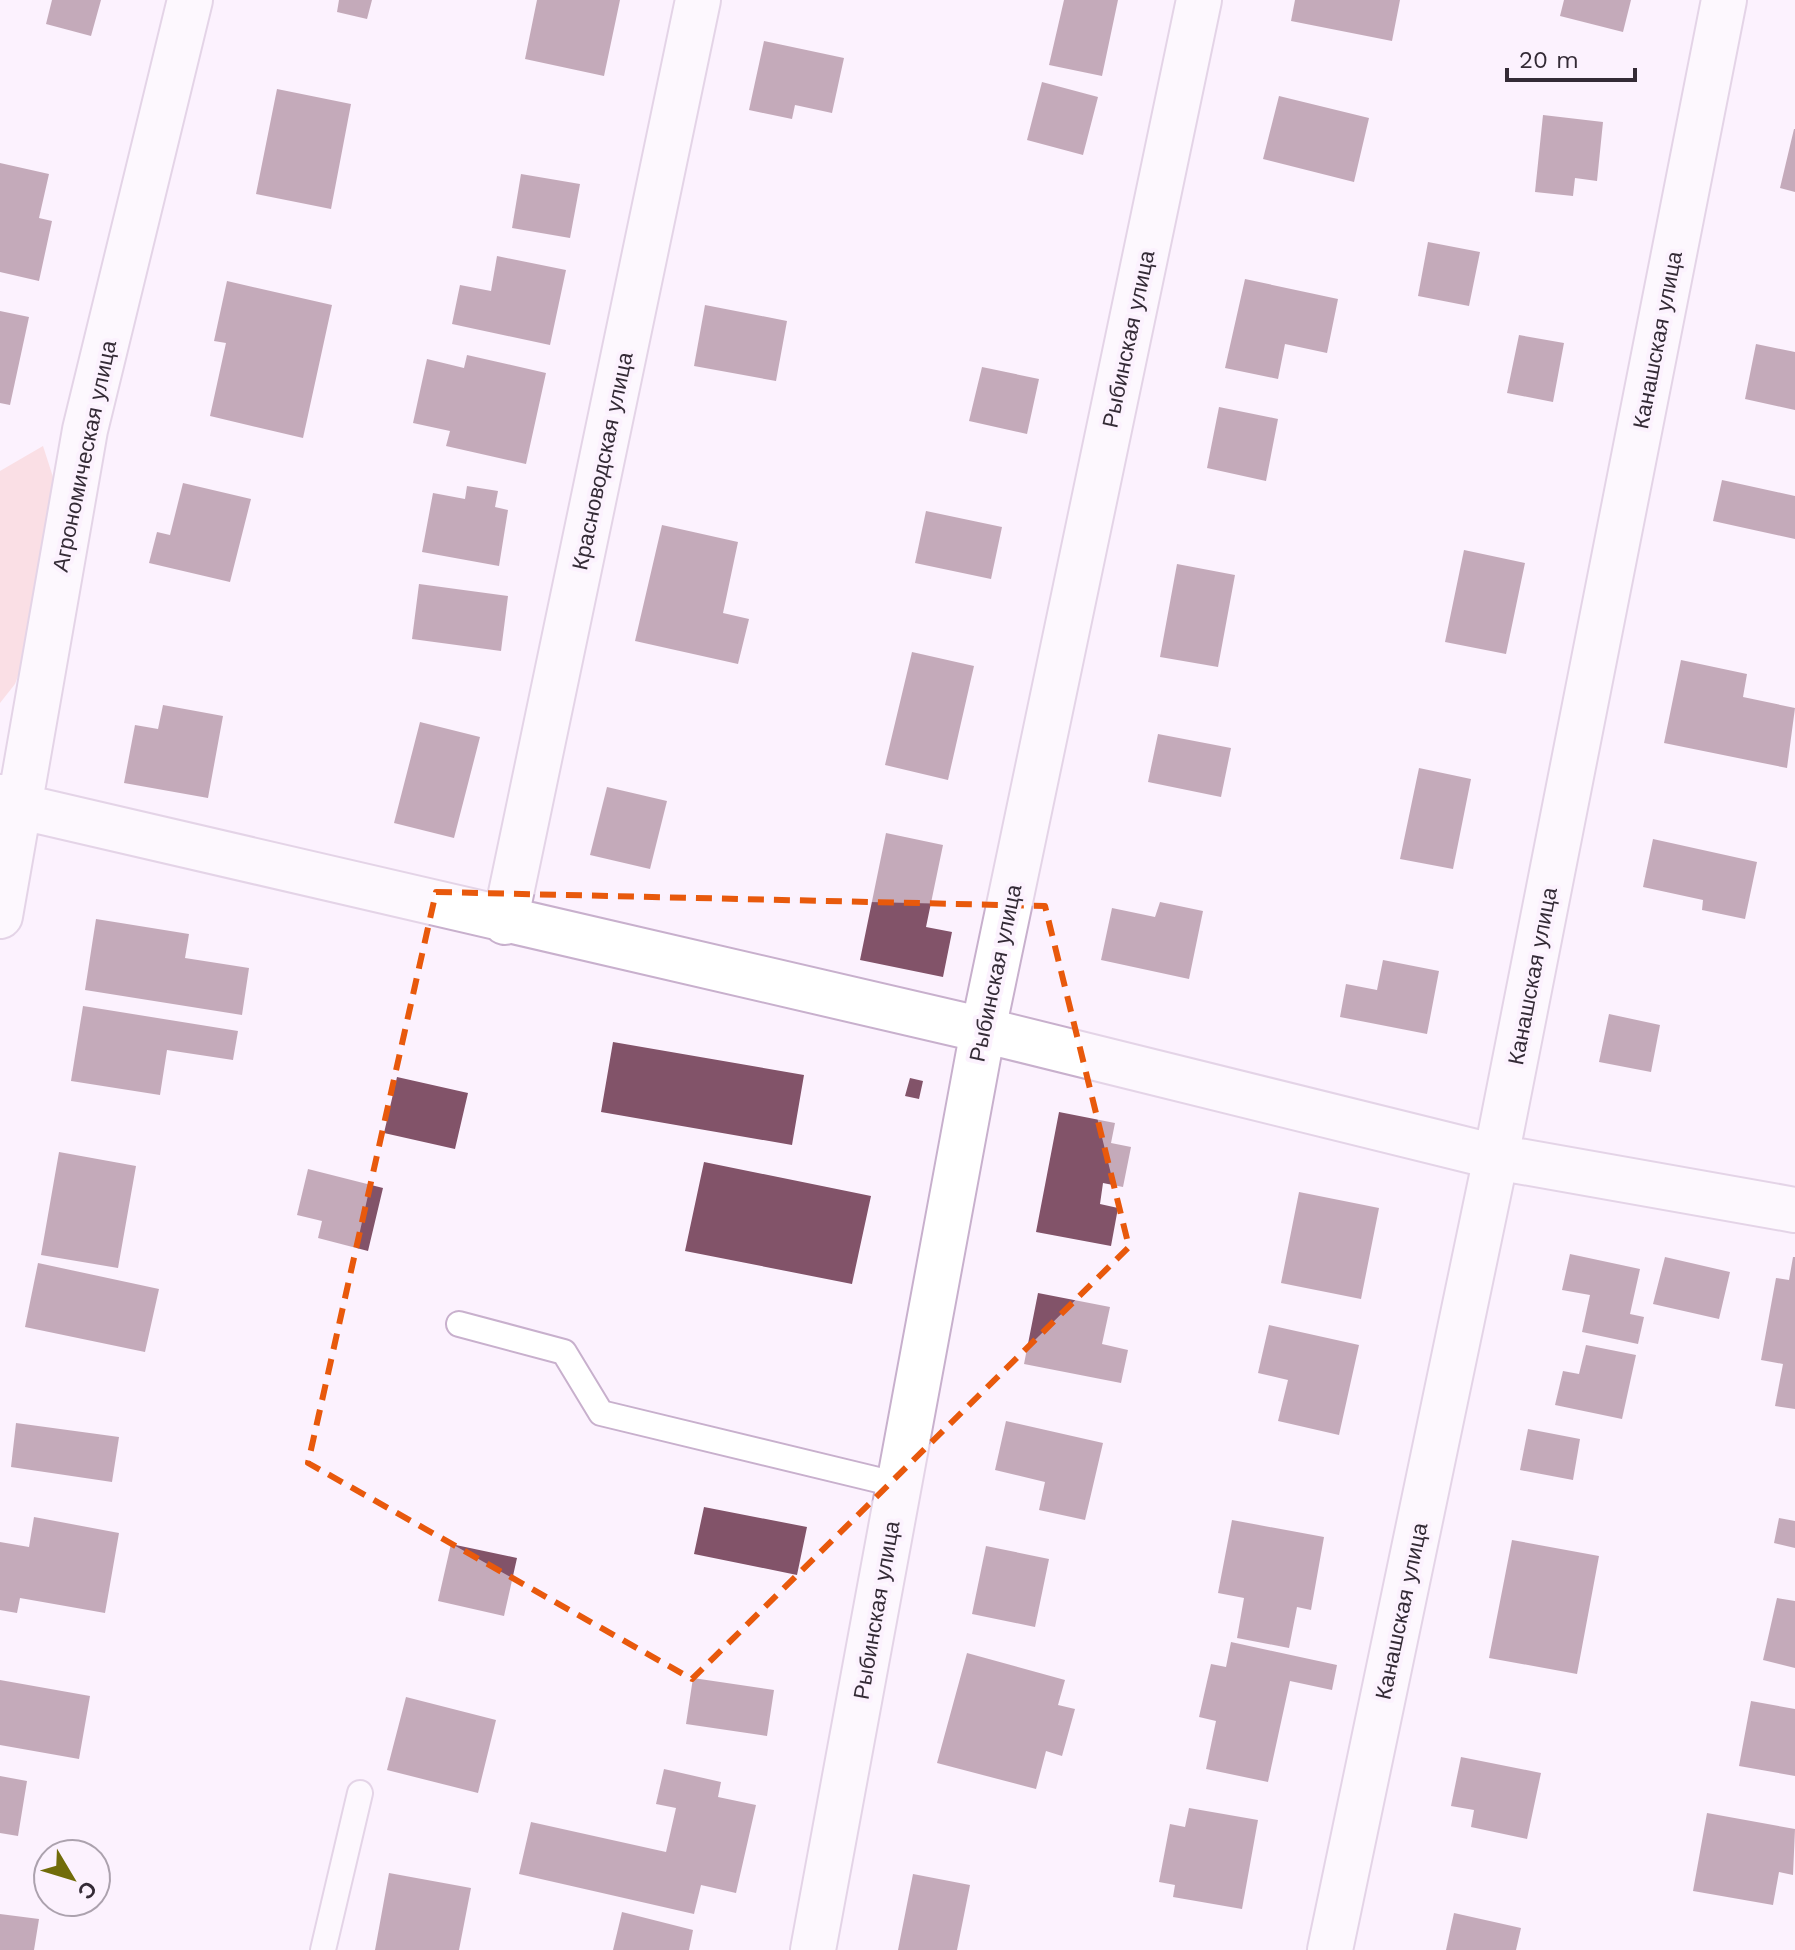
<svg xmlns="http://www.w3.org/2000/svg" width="1795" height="1950" font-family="'Work Sans',sans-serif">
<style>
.green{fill:#f8c8c7}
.building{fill:#825369}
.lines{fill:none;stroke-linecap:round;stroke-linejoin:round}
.service-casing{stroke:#c8b0cd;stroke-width:28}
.minor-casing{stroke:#c8b0cd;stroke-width:48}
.service{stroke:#fff;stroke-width:24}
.minor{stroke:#fff;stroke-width:44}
.marked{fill:none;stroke:#e8590c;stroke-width:6;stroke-dasharray:16 10;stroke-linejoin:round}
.labels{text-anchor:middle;stroke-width:8;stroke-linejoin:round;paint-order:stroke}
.street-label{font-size:22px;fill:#342b36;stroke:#fcf2fe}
</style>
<rect width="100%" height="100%" fill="#fcf2fe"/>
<path class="green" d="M43 446 71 533 15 684 0 703V471Z"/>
<path class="building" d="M52 0H101L91 36 46 24Z
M339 0H372L367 19 337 12Z
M537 0H620L604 76 525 59Z
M1064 0H1118L1102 76 1049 65Z
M1295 0H1400L1392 41 1291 21Z
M1564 0H1631L1623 32 1560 16Z
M764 41 844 58 832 113 795 105 792 119 749 110Z
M1042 82 1098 97 1083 155 1027 140Z
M277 89 351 104 331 209 256 194Z
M1279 96 1369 118 1354 182 1263 159Z
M1543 115 1603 122 1597 181 1575 178 1573 196 1535 192Z
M1794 129H1795V192L1780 188Z
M0 163 49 174 39 218 52 221 39 281 0 272Z
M521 174 580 184 570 238 512 228Z
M1428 242 1480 252 1469 306 1418 296Z
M497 256 566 270 550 345 452 324 460 285 491 291Z
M1245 279 1338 299 1327 353 1285 344 1278 379 1225 368Z
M227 281 332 305 303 438 210 416 226 343 214 341Z
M705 305 787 321 776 381 694 366Z
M0 311 29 317 10 405 0 403Z
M1519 335 1564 343 1553 402 1507 393Z
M1756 344 1795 352V410L1745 399Z
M467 355 546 373 526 464 446 446 450 431 413 423 427 359 464 368Z
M982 367 1039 379 1027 434 969 421Z
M1219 407 1278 419 1266 481 1207 468Z
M1722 480 1795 496V539L1713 521Z
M183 483 251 499 230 582 149 563 157 532 170 535Z
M467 486 498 491 495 507 508 510 499 566 422 552 433 493 465 499Z
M926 511 1002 527 991 579 915 563Z
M662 525 738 542 723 613 749 619 738 664 635 641Z
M1464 550 1525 563 1506 654 1445 642Z
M1177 564 1235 575 1218 667 1160 657Z
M419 584 508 596 501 651 412 639Z
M912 652 974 666 948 780 885 765Z
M1681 660 1747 674 1743 697 1795 708 1787 768 1664 743Z
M163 705 223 716 208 798 124 783 135 725 158 729Z
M420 722 480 737 454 838 394 823Z
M1158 734 1231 748 1221 797 1148 782Z
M1419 768 1471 779 1453 869 1400 859Z
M607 787 667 801 650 869 590 855Z
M886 833 943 845 926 927 952 932 943 977 860 960Z
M1653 839 1757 862 1745 919 1702 910 1703 900 1643 887Z
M1160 902 1203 911 1189 979 1101 960 1112 908 1155 917Z
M96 919 189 934 185 958 249 968 242 1015 85 990Z
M1383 960 1439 971 1427 1034 1340 1017 1346 984 1377 990Z
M83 1006 238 1031 233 1060 167 1050 160 1095 71 1081Z
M1609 1014 1660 1025 1651 1072 1599 1062Z
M613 1042 804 1075 792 1145 601 1112Z
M397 1077 468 1093 455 1149 384 1133Z
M910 1078 923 1081 919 1099 905 1096Z
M1059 1112 1115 1123 1111 1143 1131 1147 1123 1187 1103 1183 1100 1204 1118 1208 1111 1246 1036 1232Z
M59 1152 136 1166 118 1268 41 1255Z
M704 1162 871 1196 852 1284 685 1251Z
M308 1169 383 1188 368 1251 318 1238 322 1221 297 1215Z
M1299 1192 1379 1208 1361 1299 1281 1283Z
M1570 1254 1640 1269 1630 1314 1644 1317 1638 1344 1582 1332 1590 1295 1562 1290Z
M1665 1257 1730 1272 1719 1319 1653 1304Z
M1793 1257H1795V1409L1775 1406 1783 1364 1761 1360 1776 1278 1789 1280Z
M38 1263 159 1289 145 1352 25 1327Z
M1038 1293 1110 1307 1102 1344 1128 1350 1121 1383 1024 1364Z
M1269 1325 1359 1345 1339 1435 1278 1421 1288 1380 1258 1373Z
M1586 1345 1636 1355 1622 1419 1555 1405 1563 1371 1579 1374Z
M1006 1421 1103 1443 1085 1520 1039 1510 1045 1482 995 1470Z
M16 1423 119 1437 112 1482 11 1467Z
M1528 1429 1580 1439 1573 1480 1520 1470Z
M704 1507 807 1527 797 1575 694 1554Z
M34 1517 119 1533 105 1613 20 1598 17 1613 0 1610V1542L29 1547Z
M1779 1518 1795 1521V1548L1774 1543Z
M1232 1520 1324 1537 1311 1610 1297 1607 1289 1648 1237 1638 1244 1598 1218 1593Z
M1512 1540 1599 1556 1577 1674 1489 1658Z
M451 1544 517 1558 504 1616 438 1601Z
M986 1546 1049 1559 1035 1627 972 1614Z
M1777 1598 1795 1601V1668L1763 1660Z
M1231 1642 1337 1665 1332 1690 1290 1681 1268 1782 1206 1769 1216 1721 1199 1717 1211 1664 1226 1667Z
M967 1653 1065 1680 1058 1705 1075 1709 1062 1756 1046 1751 1036 1789 937 1763Z
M693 1678 774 1690 767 1736 686 1724Z
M0 1680 90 1696 79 1759 0 1745Z
M406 1697 496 1720 478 1793 387 1770Z
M1751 1701 1795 1709V1776L1739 1766Z
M1461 1757 1541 1773 1527 1839 1471 1827 1474 1810 1451 1806Z
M664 1769 721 1782 718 1797 756 1805 736 1893 701 1885 694 1914 519 1874 531 1822 666 1852 676 1808 656 1804Z
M0 1776 27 1781 18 1836 0 1833Z
M1189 1808 1258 1820 1242 1909 1173 1897 1175 1885 1159 1882 1170 1824 1185 1827Z
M1707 1813 1795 1829 1793 1875 1779 1872 1773 1905 1693 1891Z
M389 1873 471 1888 459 1950H375Z
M913 1874 970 1885 957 1950H898Z
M622 1912 693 1930 689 1950H613Z
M1454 1913 1521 1928 1516 1950H1446Z
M0 1914 39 1919 34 1950H0Z"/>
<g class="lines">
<g class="service-casing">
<path id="service" d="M459 1324 564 1352 601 1413 899 1485
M323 1950 360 1793"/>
</g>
<g class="minor-casing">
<path id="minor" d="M0 797 18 806 983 1030 1496 1157 1795 1210
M0 916 85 430 190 0
M505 922 698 0
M813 1950 983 1030 1199 0
M1330 1950 1496 1157 1724 0"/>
</g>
<use href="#service" class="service"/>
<use href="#minor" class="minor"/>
</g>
<path d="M0 0H1795V1950H0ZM436 892 1045 906 1129 1247 692 1679 308 1463Z" fill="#fcf2fe" fill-opacity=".55" fill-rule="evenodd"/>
<path class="marked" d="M436 892 1045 906 1129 1247 692 1679 308 1463Z"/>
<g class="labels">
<g class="street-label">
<text transform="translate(1128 339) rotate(-78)" y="8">Рыбинская улица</text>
<text transform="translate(1657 340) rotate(-79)" y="8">Канашская улица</text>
<text transform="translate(84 456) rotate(-78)" y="8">Агрономическая улица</text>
<text transform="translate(602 461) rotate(-78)" y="8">Красноводская улица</text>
<text transform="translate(995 973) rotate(-78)" y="8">Рыбинская улица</text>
<text transform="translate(1532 976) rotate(-79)" y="8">Канашская улица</text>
<text transform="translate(876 1610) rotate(-80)" y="8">Рыбинская улица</text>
<text transform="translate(1401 1611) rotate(-78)" y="8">Канашская улица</text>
</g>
</g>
<g transform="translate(72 1878) rotate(128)"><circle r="38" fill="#fcf2fe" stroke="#aca2ae" stroke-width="2"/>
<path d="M0-6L14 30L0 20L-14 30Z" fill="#716c0a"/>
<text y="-12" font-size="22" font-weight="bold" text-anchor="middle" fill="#342b36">С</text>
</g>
<path d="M1507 68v12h128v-12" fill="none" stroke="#342b36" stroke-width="4"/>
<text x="1519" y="68" font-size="24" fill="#342b36" stroke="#fcf2fe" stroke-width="6" paint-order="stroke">20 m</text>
</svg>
